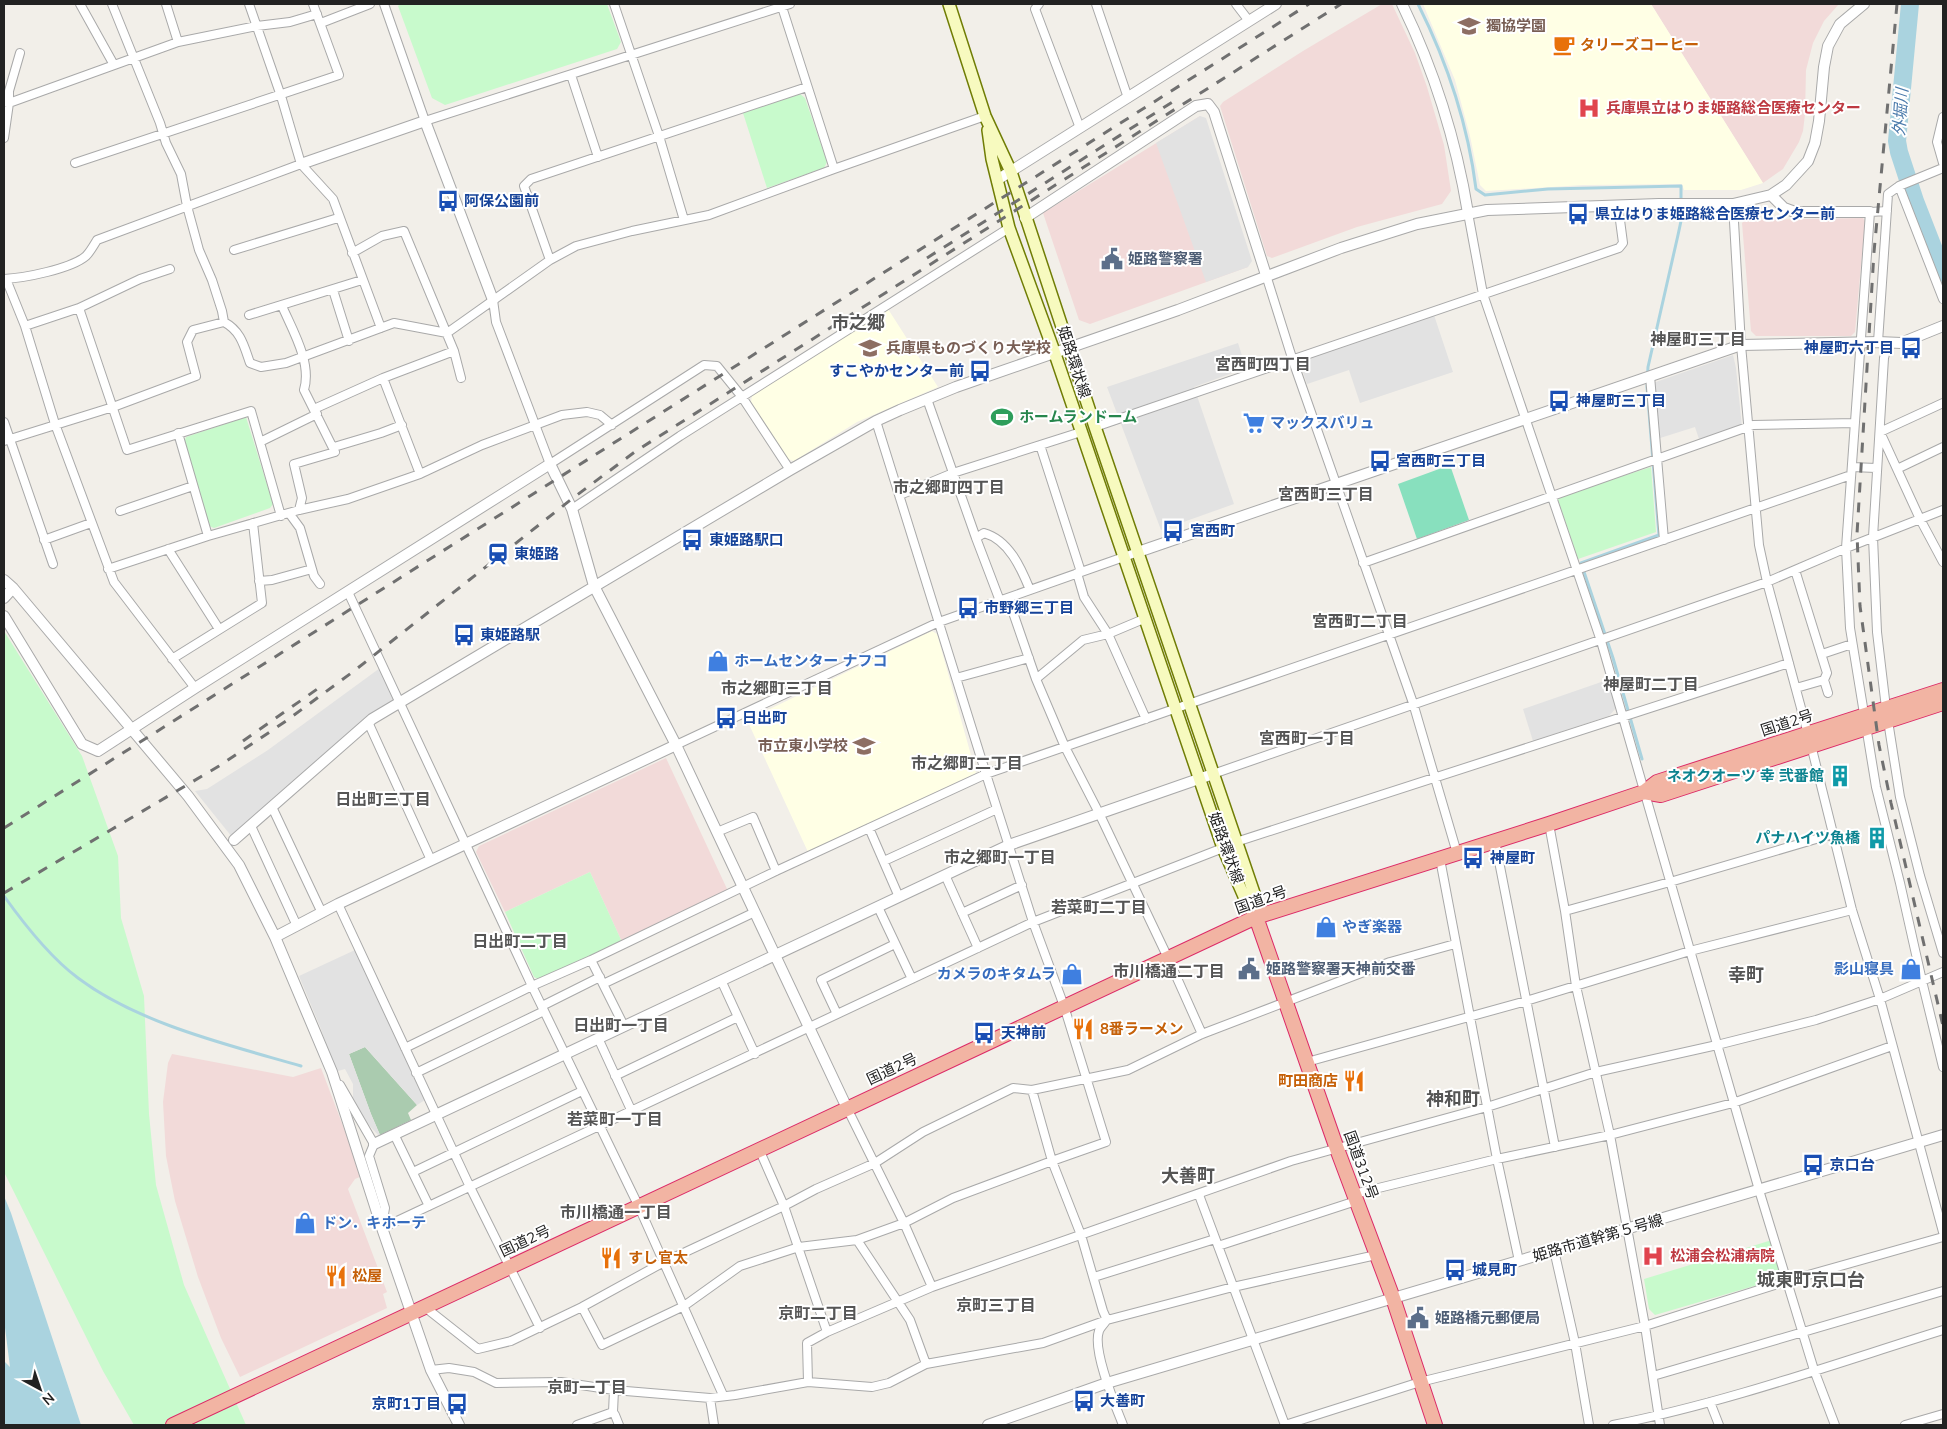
<svg xmlns="http://www.w3.org/2000/svg" width="1947" height="1429" font-family="'Nunito Sans','Noto Sans JP',sans-serif">
<style>
.commercial{fill:#f2dad9}
.education{fill:#ffffe5}
.cemetery{fill:#aacbaf}
.park{fill:#c8facc}
.pitch{fill:#88e0be}
.parking{fill:#e2e2e2}
.water{fill:#aad3df}
.lines{fill:none;stroke-linecap:round;stroke-linejoin:round}
.stream{stroke:#aad3df;stroke-width:3}
.river{stroke:#aad3df;stroke-width:18}
.minor-casing{stroke:#a9a9a9;stroke-width:10}
.tertiary-casing{stroke:#a9a9a9;stroke-width:12}
.secondary-casing{stroke:#707d05;stroke-width:14}
.trunk-casing{stroke:#dc2a67;stroke-width:16}
.minor{stroke:#fff;stroke-width:8}
.tertiary{stroke:#fff;stroke-width:10}
.secondary{stroke:#f7fabf;stroke-width:11}
.trunk{stroke:#f2b4a3;stroke-width:14}
.rail{stroke:#707070;stroke-width:3;stroke-dasharray:10 10;stroke-linecap:butt}
.labels{text-anchor:middle;stroke-width:4;stroke-linejoin:round;paint-order:stroke}
.education-label{font-size:15px;font-weight:bold;fill:#785e54;stroke:#fff;text-anchor:start}
.food-label{font-size:15px;font-weight:bold;fill:#c56008;stroke:#fff;text-anchor:start}
.health-label{font-size:15px;font-weight:bold;fill:#be3a42;stroke:#fff;text-anchor:start}
.transit-label{font-size:15px;font-weight:bold;fill:#164399;stroke:#fff;text-anchor:start}
.service-label{font-size:15px;font-weight:bold;fill:#4e5e75;stroke:#fff;text-anchor:start}
.street-label{font-size:15px;fill:#222;stroke:#fff}
.leisure-label{font-size:15px;font-weight:bold;fill:#27864d;stroke:#fff;text-anchor:start}
.shop-label{font-size:15px;font-weight:bold;fill:#366cbe;stroke:#fff;text-anchor:start}
.culture-label{font-size:15px;font-weight:bold;fill:#0d838f;stroke:#fff;text-anchor:end}
.water-label{font-size:16px;font-style:italic;fill:#4a7aab;stroke:#fff}
.neighbourhood-label{font-size:16px;font-weight:bold;fill:#555;stroke:#fff}
.quarter-label{font-size:18px;font-weight:bold;fill:#555;stroke:#fff}
</style>
<rect width="100%" height="100%" fill="#f2efe9"/>
<path class="commercial" d="M1382 4H1392L1415 53 1427 87 1444 145 1451 191 1442 204 1357 227 1272 258 1267 256 1220 106 1223 102 1303 51Z
M1651 4H1839L1824 21 1813 43 1806 70 1805 114 1803 131 1799 142 1783 169 1763 183Z
M1200 116 1248 267 1090 324 1079 320 1043 213Z
M1863 218 1865 221 1855 332 1851 336H1756L1751 331 1742 223 1745 220Z
M666 758 728 891 622 942 590 872 505 912 476 852 479 846Z
M172 1054 293 1077 321 1068 362 1176 355 1179 348 1189 387 1292 383 1294 387 1308 240 1377 221 1338 198 1277 175 1201 166 1156 163 1102 168 1063Z"/>
<path class="education" d="M1423 4H1651L1763 183 1741 190H1684L1682 184 1583 185 1486 191 1480 185 1470 136 1455 80Z
M888 309 938 387 857 422 794 461 788 459 751 402 752 396Z
M932 631 937 634 976 773 808 852 747 720Z"/>
<path class="cemetery" d="M365 1047 417 1105 408 1113 411 1120 380 1135 371 1114 349 1054Z"/>
<path class="park" d="M400 4H607L621 42 617 49 445 105 432 98 398 6Z
M800 94 805 98 827 162 824 168 767 188 743 113Z
M246 417 273 504 270 508 214 528 209 526 184 443 186 437Z
M1651 467 1656 532 1578 559 1557 497Z
M4 631 82 756 118 856 121 918 144 996 149 1114 156 1185 184 1285 246 1425H134L103 1371 4 1172Z
M590 872 622 942 540 980 534 977 505 912Z
M1772 1240 1781 1274 1778 1279 1655 1315 1649 1309 1644 1279Z"/>
<path class="pitch" d="M1450 465 1469 520 1417 539 1398 484Z"/>
<path class="parking" d="M1200 116 1206 118 1252 261 1248 267 1206 282 1156 143Z
M1434 315 1453 372 1360 403 1349 370 1307 384 1299 360Z
M1238 343 1246 368 1194 387 1234 504 1161 530 1107 387Z
M1733 355 1736 368 1742 427 1700 442 1695 427 1657 439 1653 383Z
M380 668 394 699 366 719 232 837 195 791 207 789 268 750Z
M1607 680 1616 708 1609 716 1533 741 1523 709Z
M355 950 425 1100 417 1105 365 1047 349 1054 371 1114 380 1135 379 1136 365 1121 353 1098V1084L345 1069 338 1071 332 1062 321 1029 299 976Z"/>
<path class="water" d="M4 1196 11 1213 81 1425H4V1361L10 1367 4 1320Z"/>
<g class="lines">
<path class="stream" d="M1418 4C1447 62 1468 125 1476 189L1485 195 1548 189 1681 186V221L1678 235 1648 367 1647 387 1659 535 1581 563 1613 658 1642 759
M4 896C24 924 51 958 78 978 139 1024 229 1045 301 1066"/>
<path class="river" d="M1910 4 1897 141 1899 152 1915 201 1943 273"/>
<g class="minor-casing">
<path id="minor" d="M80 4 114 65
M112 4 160 123 166 143 181 174 187 206 199 250 212 280 222 311 224 322
M166 4 178 42
M249 4 281 96 301 164 333 199 381 328
M384 4 425 121 790 4
M614 4 659 136 684 220
M1039 4 1035 9 1080 128
M1096 4 1128 98
M1236 4 1249 21
M782 7 834 169
M321 23 370 4
M571 75 598 157
M4 102 9 103 178 42 257 26 290 22 317 14
M1943 117 1937 142 1943 163
M4 138 9 103V91L20 53
M75 163 339 75 313 4
M1899 186 1943 299
M1733 204 1741 345 1759 545 1767 582 1811 745 1852 910 1880 999 1943 1232
M1887 211 1870 212 1846 548 1850 628 1876 787 1900 883 1922 981 1943 1067
M1468 213 1483 294 1601 641 1759 1190 1814 1370 1835 1425
M234 250 338 218
M352 253 382 236 404 231 454 351 461 378
M550 260 524 186 531 179 807 87
M1266 275 1293 361 1413 703 1457 853
M4 279C24 278 71 269 86 256 90 252 94 245 97 240L301 164
M6 279 25 326 55 424 114 582 195 688
M333 290 349 341
M493 300 496 322 550 464 704 365 717 366 742 397 790 470
M282 306C293 331 312 363 304 390L335 452 294 464 302 498 299 510
M79 308 127 450 251 411 281 516
M249 315 362 280
M25 326 79 308 140 279 170 269
M1878 342 1888 194 1899 186 1943 168
M1888 343 1884 358 1873 537 1877 632 1886 708 1900 797 1920 876 1943 953
M1650 376 1664 540
M383 378 420 474
M927 399 976 538 1000 601
M1943 403 1880 432 1920 519 1943 562
M314 409 383 378 454 351
M4 422 53 564
M1095 427 1619 248 1623 243 1618 205
M178 433 208 536
M4 441 113 407 196 376 187 342 193 330 224 322C241 331 244 346 250 363L261 367 286 363 394 323 447 333 550 260 576 246 632 231 709 215 834 169 985 116
M260 442 317 414
M1040 445 1081 572
M334 447 381 433 402 425
M1852 467 1876 468
M1897 469 1943 447
M900 495 953 473 1081 432
M572 509 680 436 1009 228
M120 511 193 486
M289 513 300 528 314 576 320 584
M976 538 984 533C1009 540 1021 568 1030 590
M44 540 91 523
M168 549 219 629
M1363 563 1753 425 1855 423
M108 569 208 536 299 510 348 499 420 474 482 445 562 415 587 412 600 415 612 425
M1795 570 1827 673 1824 680
M1077 573 1084 597 1108 634 1146 719
M259 581 272 580 312 569
M348 592 532 986 639 1207 723 1395
M1008 598 1036 679 1065 747 1099 813 1168 958 1202 1034
M1822 654 1852 644
M172 659 262 603 253 523
M956 678 1029 658
M1036 679 1083 640 1108 634 1146 618
M1796 688 1824 680 1828 693
M368 722 431 860
M676 745 939 622 1138 552
M1213 774 1767 582 1846 548 1943 510
M272 807 322 913
M1549 824 1565 911 1576 986 1610 1135 1645 1326 1660 1425
M251 826 297 926
M869 828 899 897
M717 832 753 817 776 871
M1495 841 1555 1147
M1236 842 1789 663
M1440 859 1497 1159 1519 1261
M884 861 997 809
M945 875 978 948
M338 904 470 1187 540 1328
M878 907 912 979
M1565 911 1670 882 1833 834
M962 913 1022 885
M591 960 624 1026
M721 980 755 1054
M603 984 755 912
M542 1006 600 977
M837 1014 821 980 895 944
M598 1038 632 1112
M405 1048 532 986 591 960 776 871 986 774 1851 475
M1307 1062 1526 1001 1690 951 1852 910
M416 1073 544 1011
M615 1076 738 1017
M340 1085 374 1144 369 1156 385 1208 382 1226
M1032 1090 1052 1161 1081 1235 1103 1311 1107 1320
M847 1108 904 1223 932 1287
M394 1134 429 1206
M759 1149 784 1206 827 1332
M413 1172 582 1091
M1354 1194 1497 1159 1610 1135 1733 1103 1892 1046
M1199 1195 1285 1425
M382 1228 1033 922 1223 848
M857 1240 910 1320 926 1364
M1218 1246 1356 1201
M1554 1250 1575 1343 1589 1425
M1094 1277 1215 1239
M582 1307 602 1345 684 1306 740 1266 799 1247 857 1240 904 1223 953 1198 1052 1161 1106 1142 1064 1006 1033 922 986 774 876 421
M426 1308 478 1349 511 1341 582 1307 664 1262 784 1206 816 1189 875 1163 923 1132 1013 1088 1032 1090 1128 1070 1202 1034 1390 962 1455 944
M1106 1321C1104 1324 1100 1328 1099 1331 1092 1350 1115 1405 1123 1425
M431 1370 449 1368 474 1372 496 1383 561 1382 614 1390 710 1398 735 1395 808 1382 872 1387 889 1383 926 1364 1043 1343 1107 1320 1233 1287 1376 1255
M1653 1376 1943 1291
M808 1382 807 1343 827 1332 932 1287 1291 1161 1487 1107 1596 1072 1717 1045 1816 1020 1880 999 1943 972
M614 1390 613 1412 615 1415 619 1425
M710 1398 714 1425
M1710 1402 1719 1425
M577 1425 613 1412
M1285 1425 1420 1382 1645 1326 1787 1281 1943 1237
M1613 1425C1725 1403 1834 1364 1943 1330
M1905 1425 1943 1414"/>
</g>
<g class="tertiary-casing">
<path id="tertiary" d="M1402 4C1434 70 1456 140 1468 213
M301 164 425 121 493 300
M997 180 1276 4
M1771 195 1784 208 1795 212H1870
M1025 218 1196 106 1208 104 1214 112 1266 275
M1138 552 1741 345 1878 342 1901 343 1943 326
M4 580 13 588 188 796 239 865 275 937 332 1072 382 1228 431 1370 459 1425
M4 598 13 588
M4 616 82 744 98 751 195 688 550 464 572 509 594 586 676 745 847 1108
M234 840 372 719 790 470 876 421 900 410 956 387 1178 310 1341 248 1417 224 1487 210 1659 204H1733L1771 195 1786 185 1808 161 1815 143 1819 121 1824 67 1828 46 1840 24 1864 4
M275 937 338 904 676 745
M374 1144 1009 845 1213 774
M988 1425 1107 1383 1943 1135"/>
</g>
<g class="secondary-casing">
<path id="secondary" d="M949 4 985 116 1011 172 1095 427 1255 896 1256 917
M988 130 992 159 1009 228 1055 354 1223 848 1246 901 1255 916"/>
</g>
<g class="trunk-casing">
<path id="trunk" d="M1644 792 1661 795 1943 703
M1256 917 1337 1149 1393 1298 1435 1425
M173 1425 1256 917 1549 824 1644 792 1657 782 1943 690"/>
</g>
<use href="#minor" class="minor"/>
<use href="#tertiary" class="tertiary"/>
<use href="#secondary" class="secondary"/>
<use href="#trunk" class="trunk"/>
<path class="rail" d="M1897 4 1874 252 1857 534 1860 606 1879 745 1891 803 1943 1026
M927 258 1174 101
M243 741 323 685
M4 828 1309 4
M4 893 219 766 286 721 354 671 573 498 636 451 1341 4"/>
</g>
<defs>
<g id="university-bare" transform="scale(1.725)"><path d="M0-5L7-2L0 1L-7-2ZM-4 1L0 2.5L4 1V4Q0 6-4 4Z" fill="#8d6e63" stroke="#fff" stroke-width="2.5" paint-order="stroke"/></g>
<g id="cafe-bare" transform="scale(1.725)"><path d="M-5.5-4.5H6V0H3Q3 3.5 0 3.5H-2.5Q-5.5 3.5-5.5 0ZM3-3.2v2h1.7v-2ZM-6 4.5H4V6H-6Z" fill="#e8710a" stroke="#fff" stroke-width="2.5" paint-order="stroke"/></g>
<g id="hospital-bare" transform="scale(1.725)"><path d="M-5-5h3v3.5h4V-5h3V5h-3V1.5h-4V5h-3Z" fill="#e0444e" stroke="#fff" stroke-width="2.5" paint-order="stroke"/></g>
<g id="bus-bare" transform="scale(1.725)"><path d="M-5-6H5V4H4V6H2V4H-2V6H-4V4H-5ZM-3.5-4V0h7V-4ZM-3.5 1.2v1.5H-2V1.2ZM2 1.2v1.5H3.5V1.2Z" fill="#1a4fb4" stroke="#fff" stroke-width="2.5" paint-order="stroke"/></g>
<g id="civic-bare" transform="scale(1.725)"><path d="M-.6-6.5H3V-4.5H.6V-3L4-1V1h2V6H-6V1h2V-1L-.6-3ZM-1.2 2.5V6h2.4V2.5Z" fill="#5c6f8a" stroke="#fff" stroke-width="2.5" paint-order="stroke"/></g>
<g id="stadium-bare" transform="scale(1.725)"><path d="M0-5a6.5 5 0 1 0 0 10a6.5 5 0 1 0 0-10ZM-3.5-1.8h7v3.6h-7Z" fill="#2e9e5b" stroke="#fff" stroke-width="2.5" paint-order="stroke"/></g>
<g id="supermarket-bare" transform="scale(1.725)"><path d="M-6-5.5h2.5l.6 2H6L4.5 2H-2.5L-4.4-4H-6ZM-1.5 3.2a1.3 1.3 0 1 0 .1 0ZM3 3.2a1.3 1.3 0 1 0 .1 0Z" fill="#3f7fe0" stroke="#fff" stroke-width="2.5" paint-order="stroke"/></g>
<g id="station-bare" transform="scale(1.725)"><path d="M-3-6H3Q5-6 5-4V2Q5 4 3 4L4.5 6H3L1.5 4h-3L-3 6H-4.5L-3 4Q-5 4-5 2V-4Q-5-6-3-6ZM-3.5-4v3h7v-3ZM-3.5 1v1.5H-2V1ZM2 1v1.5H3.5V1Z" fill="#1a4fb4" stroke="#fff" stroke-width="2.5" paint-order="stroke"/></g>
<g id="shop-bare" transform="scale(1.725)"><path d="M-5-2.5h2.3a2.7 3.5 0 0 1 5.4 0H5L5.5 6h-11ZM-1.5-2.5h3a1.5 2.3 0 0 0-3 0Z" fill="#3f7fe0" stroke="#fff" stroke-width="2.5" paint-order="stroke"/></g>
<g id="school-bare" transform="scale(1.725)"><path d="M0-5L7-2L0 1L-7-2ZM-4 1L0 2.5L4 1V4Q0 6-4 4Z" fill="#8d6e63" stroke="#fff" stroke-width="2.5" paint-order="stroke"/></g>
<g id="building-bare" transform="scale(1.725)"><path d="M-4-6H4V6H1V3H-1V6H-4ZM-2.5-4.3h1.7v1.8h-1.7ZM.8-4.3h1.7v1.8H.8ZM-2.5-1h1.7V.8h-1.7ZM.8-1h1.7V.8H.8Z" fill="#0f9aa8" stroke="#fff" stroke-width="2.5" paint-order="stroke"/></g>
<g id="restaurant-bare" transform="scale(1.725)"><path d="M-5-6h1v4h1v-4h1v4h1v-4h1v5L-1.5 .5V6h-2V.5L-5-1ZM5-6V6H3V1.5H1.5Q1.5-4 5-6Z" fill="#e8710a" stroke="#fff" stroke-width="2.5" paint-order="stroke"/></g>
</defs>
<g fill-rule="evenodd">
<use href="#university-bare" x="1469" y="26"/>
<use href="#cafe-bare" x="1564" y="45"/>
<use href="#hospital-bare" x="1589" y="108"/>
<use href="#bus-bare" x="448" y="201"/>
<use href="#bus-bare" x="1578" y="214"/>
<use href="#civic-bare" x="1112" y="259"/>
<use href="#university-bare" x="870" y="348"/>
<use href="#bus-bare" x="1911" y="348"/>
<use href="#bus-bare" x="980" y="371"/>
<use href="#bus-bare" x="1559" y="401"/>
<use href="#stadium-bare" x="1002" y="417"/>
<use href="#supermarket-bare" x="1254" y="423"/>
<use href="#bus-bare" x="1380" y="461"/>
<use href="#bus-bare" x="1173" y="531"/>
<use href="#bus-bare" x="692" y="540"/>
<use href="#station-bare" x="498" y="554"/>
<use href="#bus-bare" x="968" y="608"/>
<use href="#bus-bare" x="464" y="635"/>
<use href="#shop-bare" x="718" y="661"/>
<use href="#bus-bare" x="726" y="718"/>
<use href="#school-bare" x="864" y="746"/>
<use href="#building-bare" x="1840" y="776"/>
<use href="#building-bare" x="1877" y="838"/>
<use href="#bus-bare" x="1473" y="858"/>
<use href="#shop-bare" x="1326" y="927"/>
<use href="#civic-bare" x="1249" y="969"/>
<use href="#shop-bare" x="1911" y="969"/>
<use href="#shop-bare" x="1072" y="974"/>
<use href="#restaurant-bare" x="1083" y="1029"/>
<use href="#bus-bare" x="984" y="1033"/>
<use href="#restaurant-bare" x="1354" y="1081"/>
<use href="#bus-bare" x="1813" y="1165"/>
<use href="#shop-bare" x="305" y="1223"/>
<use href="#hospital-bare" x="1653" y="1256"/>
<use href="#restaurant-bare" x="611" y="1258"/>
<use href="#bus-bare" x="1455" y="1270"/>
<use href="#restaurant-bare" x="336" y="1276"/>
<use href="#civic-bare" x="1418" y="1318"/>
<use href="#bus-bare" x="1084" y="1401"/>
<use href="#bus-bare" x="457" y="1404"/>
</g>
<g class="labels">
<g class="education-label">
<text x="1486" y="31">獨協学園</text>
<text x="886" y="353">兵庫県ものづくり大学校</text>
<text x="848" y="751" text-anchor="end">市立東小学校</text>
</g>
<g class="food-label">
<text x="1580" y="50">タリーズコーヒー</text>
<text x="1100" y="1034">8番ラーメン</text>
<text x="1338" y="1086" text-anchor="end">町田商店</text>
<text x="628" y="1263">すし官太</text>
<text x="352" y="1281">松屋</text>
</g>
<g class="health-label">
<text x="1606" y="113">兵庫県立はりま姫路総合医療センター</text>
<text x="1670" y="1261">松浦会松浦病院</text>
</g>
<g class="transit-label">
<text x="464" y="206">阿保公園前</text>
<text x="1595" y="219">県立はりま姫路総合医療センター前</text>
<text x="1894" y="353" text-anchor="end">神屋町六丁目</text>
<text x="964" y="376" text-anchor="end">すこやかセンター前</text>
<text x="1576" y="406">神屋町三丁目</text>
<text x="1396" y="466">宮西町三丁目</text>
<text x="1190" y="536">宮西町</text>
<text x="709" y="545">東姫路駅口</text>
<text x="514" y="559">東姫路</text>
<text x="984" y="613">市野郷三丁目</text>
<text x="480" y="640">東姫路駅</text>
<text x="742" y="723">日出町</text>
<text x="1490" y="863">神屋町</text>
<text x="1001" y="1038">天神前</text>
<text x="1830" y="1170">京口台</text>
<text x="1472" y="1275">城見町</text>
<text x="1100" y="1406">大善町</text>
<text x="441" y="1409" text-anchor="end">京町1丁目</text>
</g>
<g class="service-label">
<text x="1128" y="264">姫路警察署</text>
<text x="1266" y="974">姫路警察署天神前交番</text>
<text x="1435" y="1323">姫路橋元郵便局</text>
</g>
<g class="street-label">
<text transform="translate(1074 362) rotate(72)" y="5">姫路環状線</text>
<text transform="translate(1787 723) rotate(-18)" y="5">国道2号</text>
<text transform="translate(1226 848) rotate(70)" y="5">姫路環状線</text>
<text transform="translate(1261 900) rotate(-20)" y="5">国道2号</text>
<text transform="translate(892 1069) rotate(-25)" y="5">国道2号</text>
<text transform="translate(1361 1165) rotate(70)" y="5">国道312号</text>
<text transform="translate(1598 1238) rotate(-16)" y="5">姫路市道幹第５号線</text>
<text transform="translate(525 1241) rotate(-25)" y="5">国道2号</text>
</g>
<g class="leisure-label">
<text x="1019" y="422">ホームランドーム</text>
</g>
<g class="shop-label">
<text x="1270" y="428">マックスバリュ</text>
<text x="734" y="666">ホームセンター ナフコ</text>
<text x="1342" y="932">やぎ楽器</text>
<text x="1894" y="974" text-anchor="end">影山寝具</text>
<text x="1056" y="979" text-anchor="end">カメラのキタムラ</text>
<text x="322" y="1228">ドン．キホーテ</text>
</g>
<g class="culture-label">
<text x="1824" y="781">ネオクオーツ 幸 弐番館</text>
<text x="1860" y="843">パナハイツ魚橋</text>
</g>
<g class="water-label">
<text transform="translate(1900 112) rotate(-86)" y="6">外堀川</text>
</g>
<g class="neighbourhood-label">
<text x="1698" y="345">神屋町三丁目</text>
<text x="1263" y="370">宮西町四丁目</text>
<text x="949" y="493">市之郷町四丁目</text>
<text x="1326" y="500">宮西町三丁目</text>
<text x="1360" y="627">宮西町二丁目</text>
<text x="1651" y="690">神屋町二丁目</text>
<text x="777" y="694">市之郷町三丁目</text>
<text x="1307" y="744">宮西町一丁目</text>
<text x="967" y="769">市之郷町二丁目</text>
<text x="383" y="805">日出町三丁目</text>
<text x="1000" y="863">市之郷町一丁目</text>
<text x="1099" y="913">若菜町二丁目</text>
<text x="520" y="947">日出町二丁目</text>
<text x="1169" y="977">市川橋通二丁目</text>
<text x="621" y="1031">日出町一丁目</text>
<text x="615" y="1125">若菜町一丁目</text>
<text x="616" y="1218">市川橋通一丁目</text>
<text x="996" y="1311">京町三丁目</text>
<text x="818" y="1319">京町二丁目</text>
<text x="587" y="1393">京町一丁目</text>
</g>
<g class="quarter-label">
<text x="858" y="329">市之郷</text>
<text x="1746" y="981">幸町</text>
<text x="1453" y="1105">神和町</text>
<text x="1188" y="1182">大善町</text>
<text x="1811" y="1286">城東町京口台</text>
</g>
</g>
<rect width="1947" height="1429" fill="none" stroke="#222222" stroke-width="10"/>
<g transform="translate(40 1389) rotate(140)" stroke="#ffffff" stroke-width="4" paint-order="stroke">
<path d="M0-4L9 19L0 12L-9 19Z" fill="#222222"/>
<text y="-8" font-size="14" font-weight="bold" text-anchor="middle" fill="#222222">N</text>
</g>
</svg>
